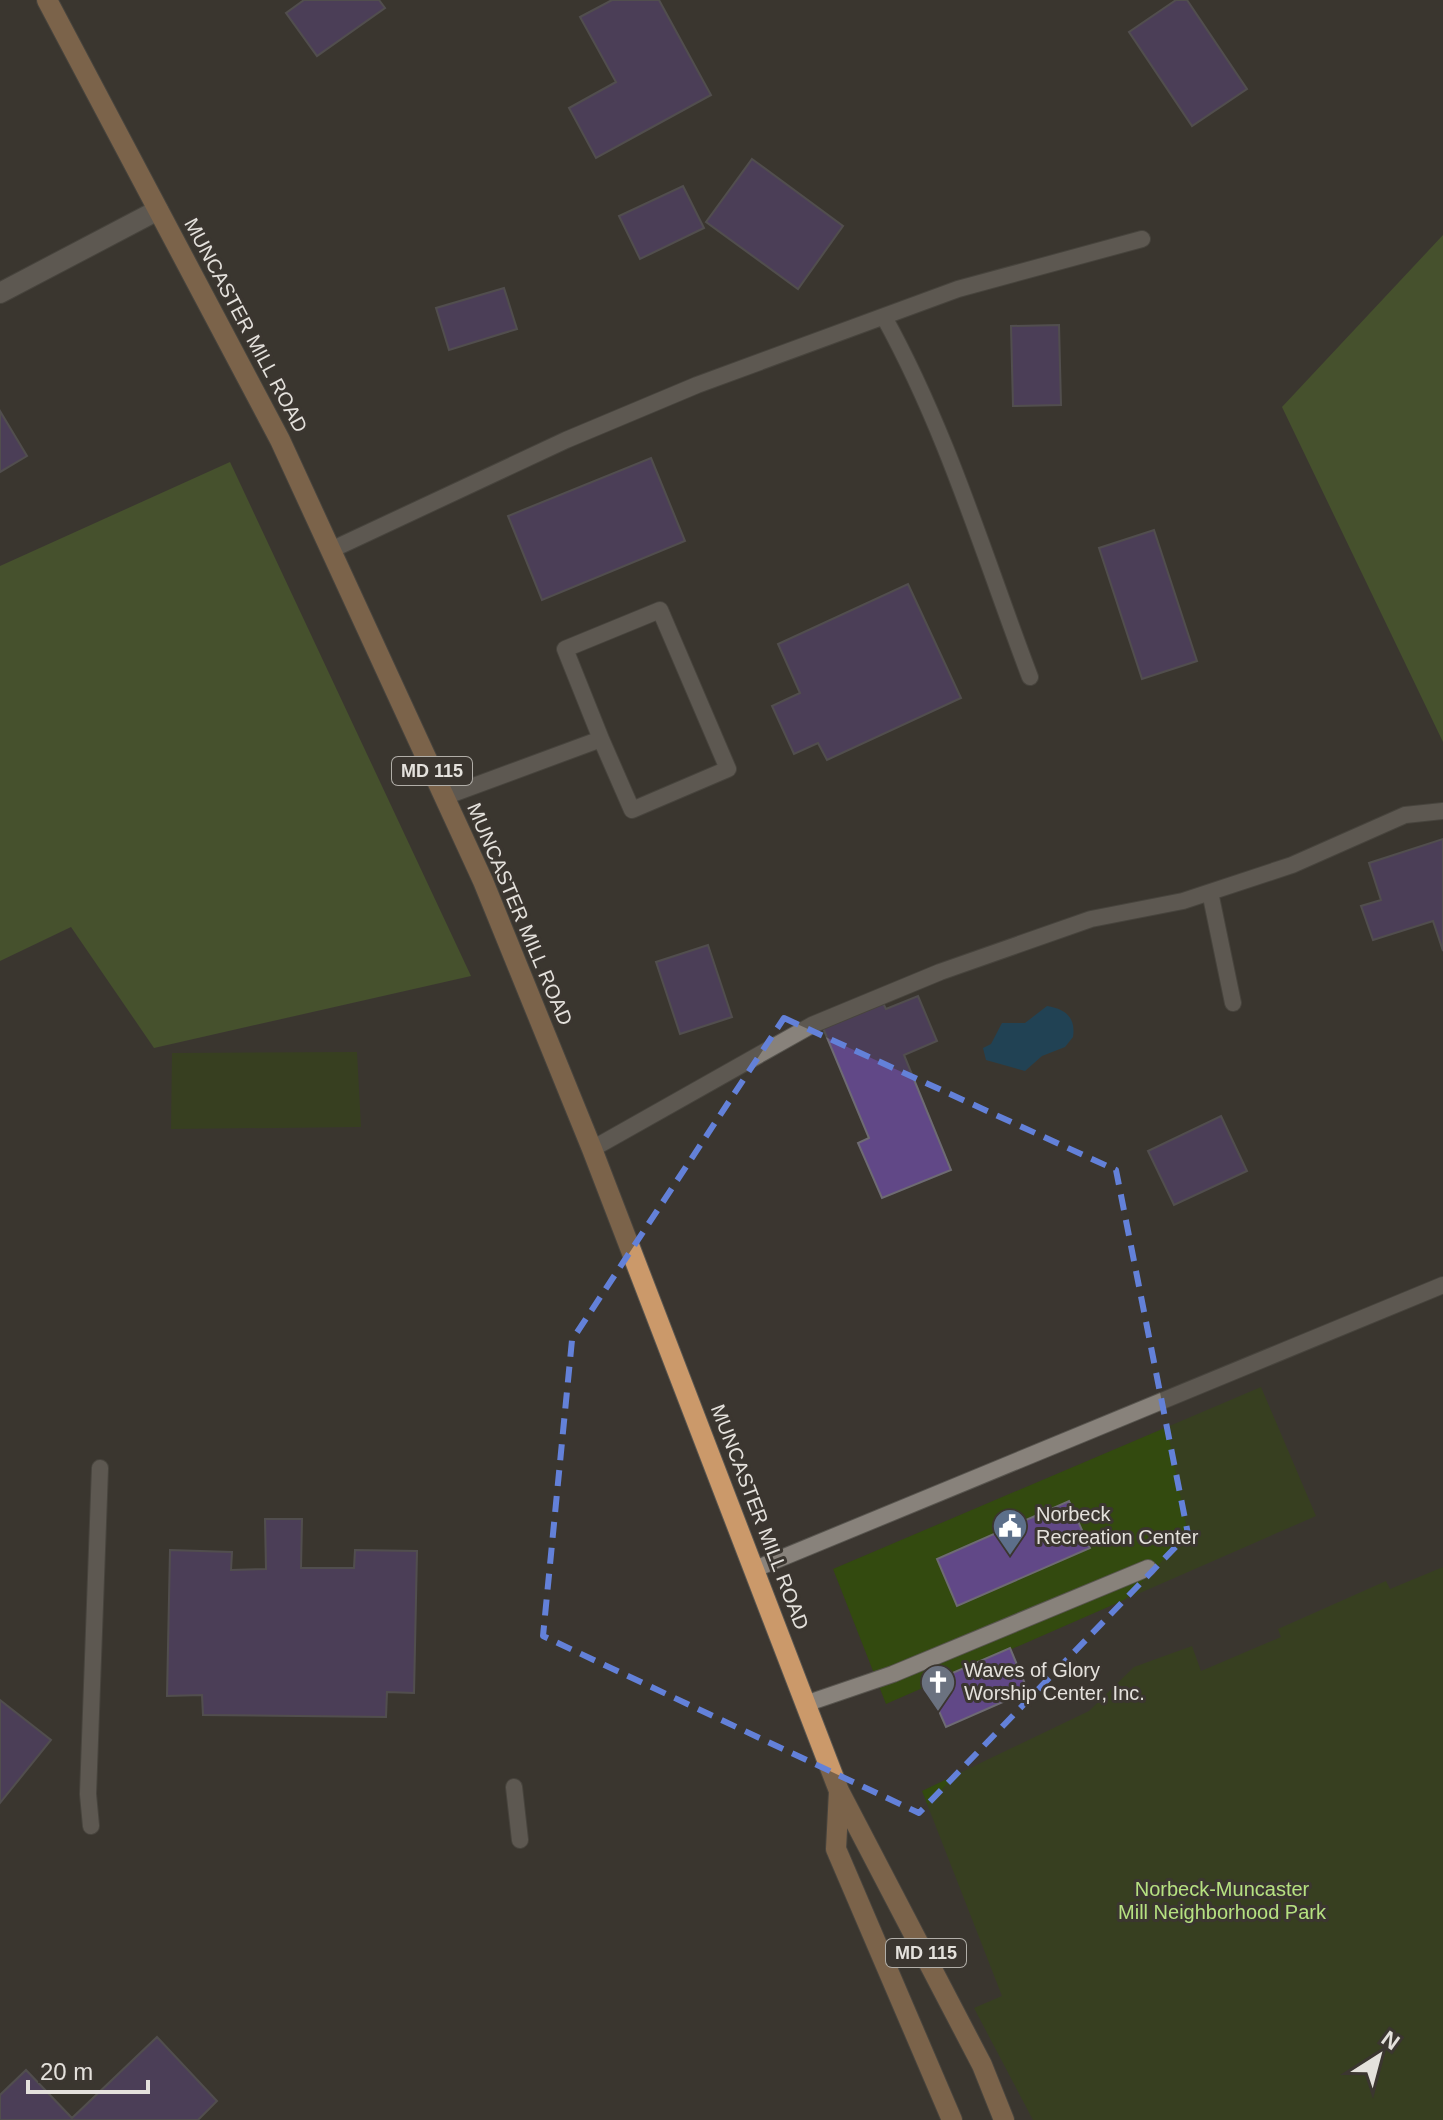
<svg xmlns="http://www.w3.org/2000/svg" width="1443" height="2120" font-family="Arial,sans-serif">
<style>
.green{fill:#334a0f}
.forest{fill:#54712c}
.water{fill:#035180}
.building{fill:#614887;stroke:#6e6b73;stroke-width:2}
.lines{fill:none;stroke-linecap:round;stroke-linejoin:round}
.service-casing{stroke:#58554f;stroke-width:18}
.minor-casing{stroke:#58554f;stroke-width:22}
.primary-casing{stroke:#58554f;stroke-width:22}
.service{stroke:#88827b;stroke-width:16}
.minor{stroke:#88827b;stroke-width:20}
.primary{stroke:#cb996a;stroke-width:20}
.marked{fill:none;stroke:#6381d9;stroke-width:6;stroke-dasharray:16 10;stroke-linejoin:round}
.labels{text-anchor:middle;stroke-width:6;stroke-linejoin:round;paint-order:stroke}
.shield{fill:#3b3630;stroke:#b1aea8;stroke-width:2}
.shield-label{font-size:18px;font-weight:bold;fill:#e4e1dc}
.street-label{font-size:20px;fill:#e4e1dc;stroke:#3b3630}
.poi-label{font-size:20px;fill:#e4e1dc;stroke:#3b3630;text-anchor:start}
.park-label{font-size:20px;fill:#b6e181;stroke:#3b3630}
</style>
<rect width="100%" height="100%" fill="#3b3630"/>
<path class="green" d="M357 1052 361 1127 171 1129 172 1053Z
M1261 1387 1316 1516 886 1704 833 1569Z
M1443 1567V2120H1033L974 2008 1002 1996 922 1791 1089 1711 1134 1667 1192 1646 1201 1671 1281 1637 1278 1629 1386 1581 1390 1589Z"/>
<path class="forest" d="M1443 235V742L1282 407Z
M230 462 471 976 154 1048 71 927 0 961V566Z"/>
<path class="water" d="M1047 1006C1066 1009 1076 1018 1073 1037L1065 1047 1042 1056 1025 1071 986 1060 983 1048 991 1044 1002 1023H1025Z"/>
<path class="building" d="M304 0H379L385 8 317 56 286 13Z
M612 0H659L711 95 596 158 569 108 616 82 580 17Z
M1176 0H1187L1247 89 1192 126 1129 32Z
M752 159 843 226 798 289 706 222Z
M683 186 704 228 640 259 619 216Z
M504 288 517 329 449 350 436 308Z
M1059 325 1061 405 1013 406 1011 326Z
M0 411 27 456 0 472Z
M651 458 685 541 542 600 508 516Z
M1154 530 1197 661 1142 679 1099 548Z
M908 584 961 698 827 760 818 743 794 754 772 706 800 693 778 644Z
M1443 839V951L1433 921 1373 940 1361 906 1381 900 1369 863Z
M708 945 732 1017 680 1034 656 962Z
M918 996 937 1041 904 1055 951 1170 882 1198 858 1143 869 1138 823 1028 883 1003 886 1009Z
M1221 1116 1247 1171 1174 1205 1148 1151Z
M1069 1501 1090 1548 957 1606 937 1559Z
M265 1519H302L301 1568H354L355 1550 417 1551 414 1693 387 1692 386 1717 203 1715 202 1695 167 1696 170 1550 232 1552 231 1570 266 1569Z
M1010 1648 1028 1691 946 1727 927 1684Z
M0 1700 51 1740 0 1803Z
M157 2037 217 2101 198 2120H0V2095L26 2070 72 2118Z"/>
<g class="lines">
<g class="service-casing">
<path id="service" d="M884 317C947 431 984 556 1030 677
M331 550 566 440 697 385 958 289 1142 239
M444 797 601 739 632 810 728 769 660 610 565 649 601 739
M1210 892 1233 1003
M592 1149 812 1025 940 972 1091 919 1183 901 1292 865 1405 815 1443 811
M755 1569 1443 1285
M805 1704 893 1674 1148 1568
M514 1787 520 1840
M91 1826 88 1794 100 1468"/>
</g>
<g class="minor-casing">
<path id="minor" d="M0 293 158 210"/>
</g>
<g class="primary-casing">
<path id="primary" d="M47 0 280 440 483 881 592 1149 839 1791 982 2065 1004 2120
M839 1791 836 1849 952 2120"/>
</g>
<use href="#service" class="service"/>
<use href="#minor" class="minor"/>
<use href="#primary" class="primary"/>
</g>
<path d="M0 0H1443V2120H0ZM784 1018 1116 1170 1188 1534 919 1813 543 1636 572 1340Z" fill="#3b3630" fill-opacity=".55" fill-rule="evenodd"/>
<path class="marked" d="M784 1018 1116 1170 1188 1534 919 1813 543 1636 572 1340Z"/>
<defs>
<g id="civic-pin" transform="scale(1.8)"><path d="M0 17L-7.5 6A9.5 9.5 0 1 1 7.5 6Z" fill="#5c6f8a" stroke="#3b3630"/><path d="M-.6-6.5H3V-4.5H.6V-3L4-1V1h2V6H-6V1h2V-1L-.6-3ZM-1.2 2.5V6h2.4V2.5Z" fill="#fff"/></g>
<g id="church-pin" transform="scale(1.8)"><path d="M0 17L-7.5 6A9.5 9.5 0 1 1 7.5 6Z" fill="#6b7280" stroke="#3b3630"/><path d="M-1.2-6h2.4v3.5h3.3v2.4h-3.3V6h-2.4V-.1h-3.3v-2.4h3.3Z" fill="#fff"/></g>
</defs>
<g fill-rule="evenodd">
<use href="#civic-pin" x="1010" y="1526"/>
<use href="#church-pin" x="938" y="1682"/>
</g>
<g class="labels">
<g class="shield">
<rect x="392" y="757" width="80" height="28" rx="6"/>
<rect x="886" y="1939" width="80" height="28" rx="6"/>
</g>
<g class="shield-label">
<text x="432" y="777">MD 115</text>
<text x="926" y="1959">MD 115</text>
</g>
<g class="street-label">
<text transform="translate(246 325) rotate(62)" y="7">MUNCASTER MILL ROAD</text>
<text transform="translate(520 914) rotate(67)" y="7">MUNCASTER MILL ROAD</text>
<text transform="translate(760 1517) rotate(69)" y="7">MUNCASTER MILL ROAD</text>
</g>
<g class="poi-label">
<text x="1036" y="1521">Norbeck<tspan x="1036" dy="23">Recreation Center</tspan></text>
<text x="964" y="1677">Waves of Glory<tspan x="964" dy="23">Worship Center, Inc.</tspan></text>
</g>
<g class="park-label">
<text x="1222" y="1896">Norbeck-Muncaster<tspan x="1222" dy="23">Mill Neighborhood Park</tspan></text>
</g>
</g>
<g transform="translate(1379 2056) rotate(36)" stroke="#3b3630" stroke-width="6" paint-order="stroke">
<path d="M0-6L14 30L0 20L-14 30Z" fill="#e4e1dc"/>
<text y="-12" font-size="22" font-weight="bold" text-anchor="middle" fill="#e4e1dc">N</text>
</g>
<path d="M28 2080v12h120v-12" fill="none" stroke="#e4e1dc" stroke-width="4"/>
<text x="40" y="2080" font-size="24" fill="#e4e1dc" stroke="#3b3630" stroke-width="6" paint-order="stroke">20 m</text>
</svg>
